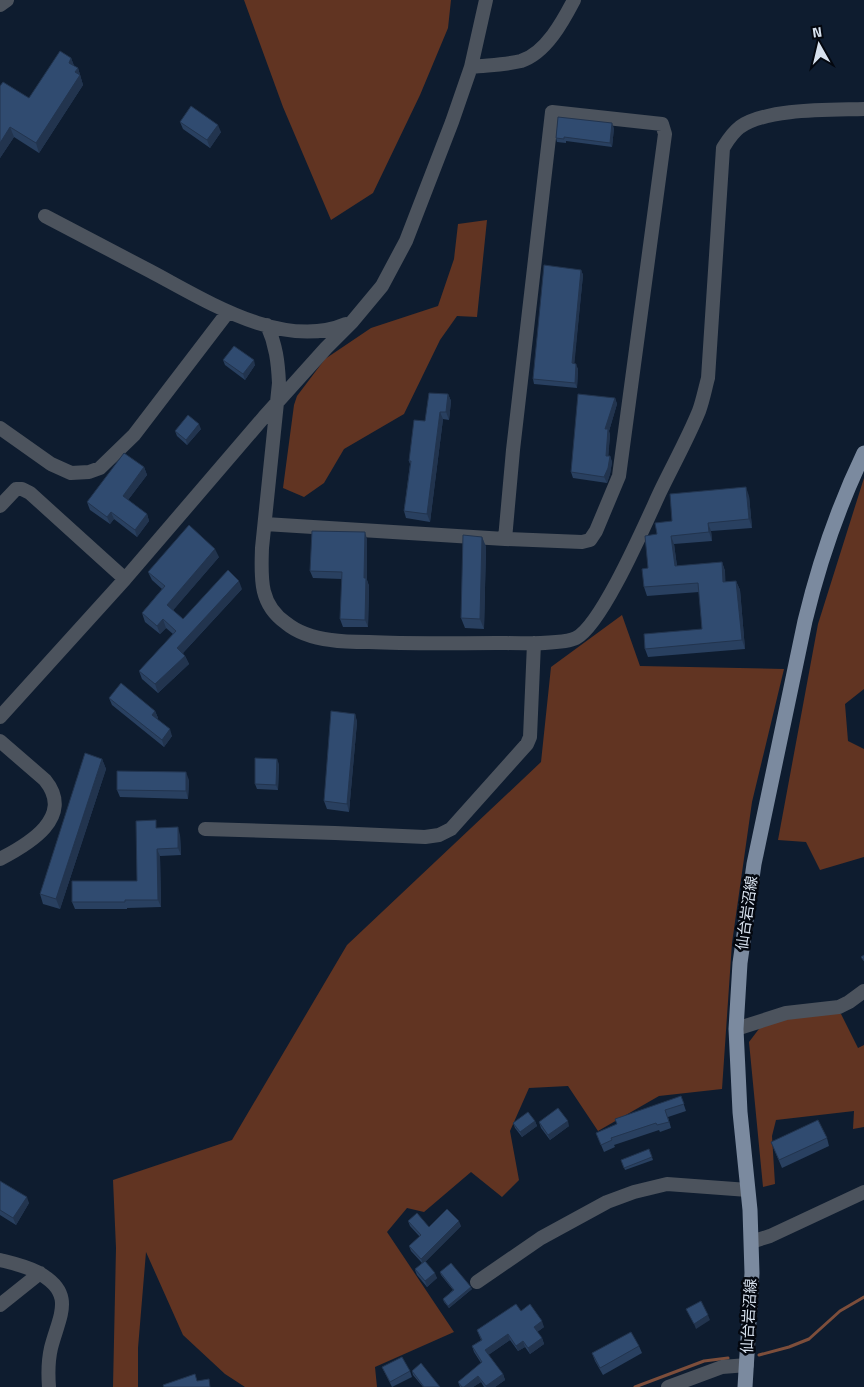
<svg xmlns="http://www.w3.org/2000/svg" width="864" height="1387" font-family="'Titillium Web','Noto Sans JP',sans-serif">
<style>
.forest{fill:#613422}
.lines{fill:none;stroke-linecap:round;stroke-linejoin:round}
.stream{stroke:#7d4e3b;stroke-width:3}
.minor{stroke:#4c535d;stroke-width:14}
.major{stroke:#7b8a9f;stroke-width:15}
.wall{fill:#294060}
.shaded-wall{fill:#22344e}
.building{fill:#304b70;stroke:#22344e}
.labels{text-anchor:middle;stroke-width:5;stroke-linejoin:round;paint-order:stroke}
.street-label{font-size:15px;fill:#d7e1ee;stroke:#03070f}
</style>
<rect width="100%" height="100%" fill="#0e1c2f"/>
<path class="forest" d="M244 0H451L448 28 420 95 373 193 331 220 283 107Z
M487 220 477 317 457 316 440 340 404 414 344 449 324 483 304 497 283 488 294 405 297 396 325 359 371 328 438 306 454 259 458 224Z
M864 478V689L845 704 848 741 864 749V857L820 870 806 842 778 840 818 624Z
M622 615 640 666 784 669 752 802 732 943 722 1089 659 1096 598 1131 568 1086 529 1088 510 1131 519 1180 502 1197 471 1172 424 1212 407 1208 387 1232 454 1332 375 1367 377 1387H245L225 1374 183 1335 146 1252 138 1348V1387H113L116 1248 113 1180 232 1140 347 945 541 762 551 667Z
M806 1012 841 1014 858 1048 864 1045V1127L853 1129 854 1111 776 1120 772 1136 775 1184 763 1187 749 1042 765 1021Z"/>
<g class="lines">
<path class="stream" d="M759 1355 789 1347 809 1339 840 1311 864 1297
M635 1387 704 1361 728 1358"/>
<path class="minor" d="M0 5 7 0
M471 67C487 65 505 65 521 61 546 53 563 21 574 0
M552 112 662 124 665 134 619 476 596 531 590 540 582 542 505 539 513 450Z
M45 216C80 234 115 253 150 271 205 300 283 351 346 324
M267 325C276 345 278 362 279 383L262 548C261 578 259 604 286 623 298 633 315 638 331 640 343 642 356 642 369 642 412 644 454 643 497 643 514 643 562 645 576 638 602 625 646 522 660 492 673 465 688 438 699 411 703 400 705 389 708 378L723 148C728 140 732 133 740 127 767 108 830 110 864 109
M0 428 51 464 71 473 89 472 100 468 134 435 228 312
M0 506 16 489H22L30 493 125 579
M265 524 505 539
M0 717 125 579 264 417 326 348 352 322 382 286 406 241 452 122 471 67 486 0
M0 741 45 780C75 817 29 844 0 859
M205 829 335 833 425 837 439 835 451 829 527 744 530 737 534 643
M736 1029 786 1013 839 1007 849 1002 864 991
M751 1242 770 1236 864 1192
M0 1260C12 1263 26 1266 37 1272 77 1293 59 1316 51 1348 48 1361 48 1374 49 1387
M477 1282 541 1238 607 1202 634 1192 667 1184 748 1190
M0 1305 40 1273
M668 1387 722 1367 747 1365"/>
<path class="major" d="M745 1387 752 1273 750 1210 740 1112 736 1029 740 963 754 864 805 621C819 563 838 507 864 453"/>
</g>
<path class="wall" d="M71 58 74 66 78 68 83 85 39 153 14 137 0 158V86L29 98Z
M180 122 221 132 210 148 183 129Z
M614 128 612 147 566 141V143L557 142 556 138Z
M581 270 583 275 574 363 578 369 577 388 534 384 533 379Z
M223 360 255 365 245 380 225 365Z
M448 394 451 401 449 420 443 419 430 522 406 518 404 511 410 464 409 461 425 421Z
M615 398 617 404 609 431 610 435 608 456H610L612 462 610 474 607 483 573 478 571 472Z
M201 429 187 445 177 436 175 431Z
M144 467 147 475 128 500 147 514 149 521 137 537 114 519 110 524 90 510 87 502Z
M749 496 752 528 711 531 712 541 674 544 677 566 722 562 725 571V582L736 581 740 590 745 649 648 657 645 649 702 629 699 592 647 596 644 587 657 534Z
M482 537 486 547 484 629 465 628 461 618Z
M367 539V580L369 586 368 627H343L340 619 342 579 313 578 310 571Z
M219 557 173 610 183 619 242 589 183 653 185 656 189 664 158 693 142 679 139 671 173 634 166 628 160 634 145 622 142 613 162 589 152 580 148 572Z
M109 698 155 711 158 718 157 719 172 736 164 747 112 705Z
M355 714 357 722 349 812 327 809 324 801Z
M102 759 106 769 60 909 43 904 40 894Z
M279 764 278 790 257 789 255 784Z
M189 780 188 799 120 797 117 790Z
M159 828 180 835 181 855 160 856 161 907 127 908V909H75L72 902 137 881Z
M681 1096 686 1111 668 1117 671 1128 660 1132 659 1130 614 1145 615 1147 604 1152 596 1133Z
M535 1121 537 1126 522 1137 515 1128 513 1123Z
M539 1122 569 1126 550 1140 541 1128Z
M827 1138 829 1146 782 1168 771 1142Z
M652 1157 653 1160 625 1170 621 1160Z
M0 1181 29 1203 16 1225 0 1215Z
M408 1221 429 1227 461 1226 425 1262 437 1278 427 1287 417 1275 415 1270 422 1263 411 1251 409 1246 420 1237 410 1226Z
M440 1272 472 1289 449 1308 444 1302 443 1299 453 1290 441 1275Z
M521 1311 544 1327 537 1332 542 1338 544 1344 530 1354 525 1347 518 1351 510 1340 488 1355 503 1374 505 1380 495 1387H484L481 1382 473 1387H460L458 1382 481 1363 474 1352 472 1346 481 1340 477 1330Z
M639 1346 642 1353 603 1375 595 1361 592 1353Z
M382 1367 410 1371 412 1377 392 1387Z
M412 1371 440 1387H423L413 1375Z"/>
<path class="shaded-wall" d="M71 58 75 68 69 63Z
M78 68 83 85 39 153 36 143Z
M612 123 614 128 612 147 610 143Z
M218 125 221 132 210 148 207 140Z
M10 127 14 137 0 158V143Z
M581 270 583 275 574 368 572 363Z
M254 360 255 365 245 380 243 374Z
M576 364 578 369 577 388 575 383Z
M448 394 451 401 449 420 446 412Z
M615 398 617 404 609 431 610 435 608 462 606 456 605 429Z
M440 412 443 419 430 522 427 514Z
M199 424 201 429 187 445 186 440Z
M610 456 612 462 610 474 607 483 604 477Z
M144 467 147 475 125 504 123 496Z
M746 487 749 496 752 528 749 519Z
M111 512 114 519 110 524 107 517Z
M147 514 149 521 137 537 135 530Z
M708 523 711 531 712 541 709 532Z
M365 532 367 539V580L369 586 368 627 365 620 364 578Z
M671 536 674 544 678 575 675 566Z
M482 537 486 547 484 629 480 619Z
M215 549 219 557 170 614 167 605Z
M722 562 725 571 726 591 723 582Z
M239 581 242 589 180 656 177 648Z
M736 581 740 590 745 649 742 640Z
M163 619 166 628 160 634 157 626Z
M185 656 189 664 158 693 155 684Z
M155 711 158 718 154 722 152 715Z
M355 714 357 722 349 812 347 804Z
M170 729 172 736 164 747 162 740Z
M102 759 106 769 60 909 56 899Z
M277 759 279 764 278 790 276 785Z
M186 772 189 780 188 799 186 791Z
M178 827 180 835 181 855 178 848Z
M157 849 160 856 161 907 158 900Z
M535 1121 537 1126 522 1137 520 1132Z
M568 1121 569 1126 550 1140 548 1135Z
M27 1197 29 1203 16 1225 13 1218Z
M459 1221 461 1226 423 1264 421 1259Z
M435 1273 437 1278 427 1287 425 1281Z
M471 1287 472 1289 449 1308 448 1306Z
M708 1315 710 1320 696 1329 694 1324Z
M542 1321 544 1327 536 1333 534 1327Z
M508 1334 510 1340 487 1356 485 1350Z
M542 1338 544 1344 530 1354 528 1348Z
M523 1341 525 1347 518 1351 516 1346Z
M503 1374 505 1380 495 1387H486V1386Z
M478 1376 481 1382 473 1387H464Z"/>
<path class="building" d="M60 51 71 58 69 63 78 68 75 72 80 75 36 143 10 127 0 143V86L3 82 29 98Z
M191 106 218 125 207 140 180 122Z
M558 117 612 123 610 143 564 137V139L556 138Z
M544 265 581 270 572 363 576 364 575 383 533 379Z
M234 346 254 360 243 374 223 360Z
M429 393 448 394 446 412H440L427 514 404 511 411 461H409L414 420 425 421Z
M578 394 615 398 605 429H608L606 456H610L608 468 604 477 571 472Z
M188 415 199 424 186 440 175 431Z
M124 453 144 467 123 496 147 514 135 530 111 512 107 517 87 502Z
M746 487 749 519 708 523 709 532 671 536 675 566 722 562 723 582 736 581 742 640 645 649 644 634 702 629 698 583 644 587 642 569 648 568 645 536 657 534 655 523 672 521 670 494Z
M189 525 215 549 167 605 183 619 228 570 239 581 177 648 185 656 155 684 139 671 176 631 163 619 157 626 142 613 165 586 148 572Z
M312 531 365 532 364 578H366L365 620 340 619 342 572 310 571Z
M463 535 482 537 480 619 461 618Z
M121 683 155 711 152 715 170 729 162 740 109 698Z
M331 711 355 714 347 804 324 801Z
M85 753 102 759 56 899 40 894Z
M255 758 277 759 276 785 255 784Z
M117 771 186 772V791L117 790Z
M156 820V828L178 827V848L157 849 158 900H125V902H72V881H137L136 821Z
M864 955V961L861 957Z
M681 1096 684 1104 665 1110 669 1122 657 1125 656 1123 611 1138 612 1140 601 1145 596 1133 617 1124 615 1119Z
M558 1108 568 1121 548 1135 539 1122Z
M528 1112 535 1121 520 1132 513 1123Z
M818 1120 827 1138 779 1160 771 1142Z
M649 1149 652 1157 624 1168 621 1160Z
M0 1181 27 1197 13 1218 0 1210Z
M447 1209 459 1221 421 1259 409 1246 421 1235 408 1221 417 1213 429 1227Z
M425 1261 435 1273 425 1281 415 1269Z
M451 1263 471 1287 448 1306 443 1299 454 1290 440 1272Z
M701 1301 708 1315 694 1324 686 1309Z
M516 1304 521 1311 530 1304 542 1321 534 1327 542 1338 528 1348 523 1341 516 1346 508 1334 485 1350 503 1374 486 1386 478 1376 464 1387H462L458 1382 482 1362 472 1346 482 1340 477 1330Z
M631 1332 639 1346 600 1368 592 1353Z
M402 1357 410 1371 390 1382 382 1367Z
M421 1363 440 1387H424L412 1371Z
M195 1374 197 1381 209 1379 210 1387H164L163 1385Z"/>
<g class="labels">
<g class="street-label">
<text transform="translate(747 913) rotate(-82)" y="5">仙台岩沼線</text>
<text transform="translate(749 1316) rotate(-87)" y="5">仙台岩沼線</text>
</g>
</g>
<g transform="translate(819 45) rotate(352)" stroke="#03070f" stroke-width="4" paint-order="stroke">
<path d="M0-4L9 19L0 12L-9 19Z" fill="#d7e1ee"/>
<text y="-8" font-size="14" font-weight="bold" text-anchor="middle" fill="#d7e1ee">N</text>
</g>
</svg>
